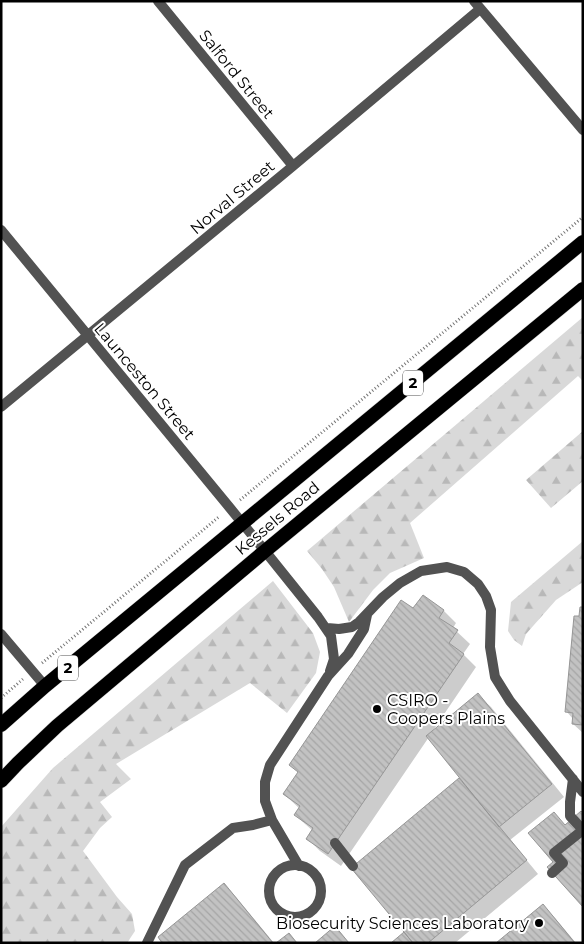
<svg xmlns="http://www.w3.org/2000/svg" width="584" height="944" font-family="Montserrat,sans-serif">
<style>
.forest{fill:url(#forest-firs)}
.shadow{fill:#0003}
.building{fill:url(#building-back-hatch);stroke:#969696}
.lines{fill:none;stroke-linecap:round;stroke-linejoin:round}
.trunk-casing{stroke:#dbdbdb;stroke-width:15}
.path{stroke:#747474;stroke-width:3;stroke-dasharray:1 2.5;stroke-linecap:butt}
.service{stroke:#525252;stroke-width:10}
.pedestrian{stroke:#525252;stroke-width:10}
.minor{stroke:#525252;stroke-width:10}
.trunk{stroke:#000;stroke-width:14}
.poi-dot{fill:#000;stroke:#fff;stroke-width:2}
.labels{text-anchor:middle;stroke-width:4;stroke-linejoin:round;paint-order:stroke}
.shield{fill:#fff;stroke:#4c4c4c;stroke-width:1}
.shield-label{font-size:15px;font-weight:bold;fill:#000}
.street-label{font-size:16px;fill:#000;stroke:#fff}
.poi-label{font-size:16px;fill:#000;stroke:#fff;text-anchor:start}
</style>
<defs>
<pattern id="forest-firs" width="22" height="20" patternUnits="userSpaceOnUse" patternTransform="scale(1.25)"><rect width="22" height="20" fill="#d9d9d9"/><path d="M5 1l3.5 6h-7zM16 11l3.5 6h-7z" fill="#b8b8b8"/></pattern>
<pattern id="building-back-hatch" width="6" height="6" patternUnits="userSpaceOnUse" patternTransform="scale(1.25)"><rect width="6" height="6" fill="#c2c2c2"/><path d="M-1 5l2 2M0 0l6 6M5-1l2 2" fill="none" stroke="#a5a5a5"/></pattern>
</defs>
<rect width="100%" height="100%" fill="#fff"/>
<path class="forest" d="M583 317V381L578 376 410 523 424 558 390 573 373 590 349 622 334 587 322 569 307 551Z
M583 431V481L551 508 526 480Z
M583 541V582L556 600 526 634 522 646 514 640 508 631 511 602Z
M273 581 313 633 320 652 316 673 287 713 250 683 116 764 131 779 100 802 112 817 100 828 83 851 117 897 132 914 135 931 127 943H1V827L53 768Z"/>
<path class="shadow" d="M583 608V733L573 724V719L567 712Z
M414 610 444 611 456 623 453 628 470 644 463 654 476 667 432 732 478 695 491 707 564 797 510 840 538 874 455 943H393L406 932 465 786 467 785 429 737 341 866 320 851 307 838 313 831 295 815 300 809 284 794 299 773 290 765Z
M224 885 236 897 274 943H164Z
M543 906 555 918 576 943H498Z"/>
<path class="building" d="M423 595 444 610 439 618 458 630 449 643 464 654 328 854 306 839 313 828 294 815 300 806 283 794 298 772 289 765 401 600 413 608Z
M580 607H583V725L572 724 573 713 565 712 574 616H579Z
M478 693 552 784 499 827 426 736Z
M459 778 527 860 428 943H413L351 868Z
M581 811 583 813V907L547 867 553 862 528 833 554 812 565 825Z
M224 883 273 943H162L158 937Z
M543 904 575 943H496Z
M335 926 349 943H315Z
M404 932 413 943H391Z
M289 933 297 943H276Z"/>
<g class="lines">
<g class="trunk-casing">
<path id="trunk" d="M1 725 45 686 583 242
M1 781 18 763 57 726 265 551 583 289"/>
</g>
<path class="path" d="M240 500 583 217
M42 663 220 516
M1 698 23 679"/>
<path class="service" d="M265 551 318 617 331 636 334 659 330 671
M327 628 339 629 352 627 359 622 383 597 400 583 421 571 447 567 464 572 478 584 486 596 491 610 490 647 495 677 510 701 583 792
M573 779 570 802V816L583 830
M269 891a26 26 0 1 1 52 0a26 26 0 1 1-52 0Z
M299 866 272 820 265 801V782L270 765 328 676 348 654 364 629 367 615
M147 943 185 865 233 828 253 825 272 820"/>
<path class="pedestrian" d="M335 843 353 866
M552 873 563 863 554 853 583 830"/>
<path class="minor" d="M158 1 293 166
M474 1 583 130
M1 230 230 508 265 551
M1 407 293 166 480 9
M1 634 45 686"/>
<use href="#trunk" class="trunk"/>
</g>
<g class="poi-dot">
<circle cx="377" cy="709" r="5"/>
<circle cx="539" cy="923" r="5"/>
</g>
<g class="labels">
<g class="shield">
<rect x="403" y="370.5" width="20" height="25" rx="4"/>
<rect x="58" y="655.5" width="20" height="25" rx="4"/>
</g>
<g class="shield-label">
<text x="413" y="388">2</text>
<text x="68" y="673">2</text>
</g>
<g class="street-label">
<text transform="translate(237 74) rotate(51)" y="6">Salford Street</text>
<text transform="translate(232 197) rotate(-40)" y="6">Norval Street</text>
<text transform="translate(145 381) rotate(50)" y="6">Launceston Street</text>
<text transform="translate(277 518) rotate(-40)" y="6">Kessels Road</text>
</g>
<g class="poi-label">
<text x="387" y="706">CSIRO -<tspan x="387" dy="18">Coopers Plains</tspan></text>
<text x="529" y="929" text-anchor="end">Biosecurity Sciences Laboratory</text>
</g>
</g>
<rect width="584" height="944" fill="none" stroke="#000000" stroke-width="5"/>
</svg>
